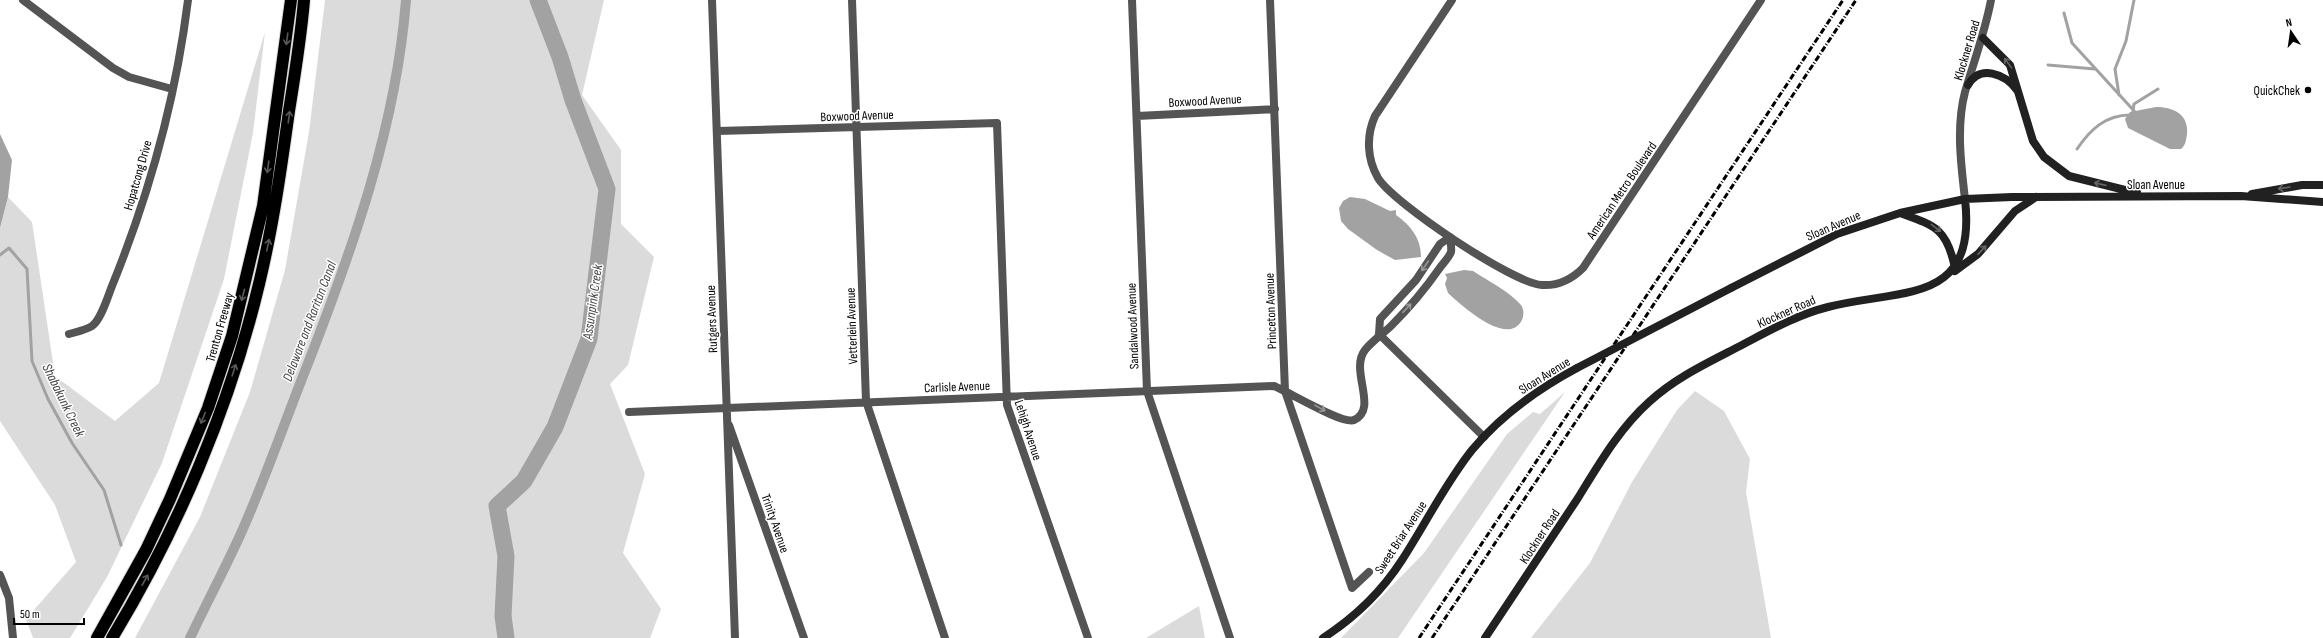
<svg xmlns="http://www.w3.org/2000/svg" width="2323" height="638" font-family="'Sofia Sans Condensed',sans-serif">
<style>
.green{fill:#dbdbdb}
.water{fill:#a2a2a2}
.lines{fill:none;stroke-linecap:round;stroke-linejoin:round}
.stream{stroke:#a2a2a2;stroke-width:3}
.canal{stroke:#a2a2a2;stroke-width:10}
.river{stroke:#a2a2a2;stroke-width:17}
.highway-casing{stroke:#dbdbdb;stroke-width:14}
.street{stroke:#545454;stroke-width:8}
.secondary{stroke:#212121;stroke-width:8}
.highway{stroke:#000;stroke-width:12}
.rail{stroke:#000;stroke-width:3;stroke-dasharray:6 2 1 2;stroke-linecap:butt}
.secondary-bridge{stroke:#212121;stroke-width:8}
.oneway{stroke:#595959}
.oneway2{stroke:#646464}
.oneway3{stroke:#989898}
.poi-dot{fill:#000;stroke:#fff;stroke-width:1.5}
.labels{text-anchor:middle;stroke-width:3;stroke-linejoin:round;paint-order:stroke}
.street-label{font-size:13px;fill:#000;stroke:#fff}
.poi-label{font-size:13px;fill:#000;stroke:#fff;text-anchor:end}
.water-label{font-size:14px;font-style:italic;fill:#434343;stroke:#fff}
</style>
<rect width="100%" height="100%" fill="#fff"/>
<path class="green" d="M325 0H604L582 95 621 150V224L654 257 628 365 610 384 645 474 623 553 661 609 650 638H135L200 517 250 392 285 270 309 132Z
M265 32 253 133 224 279 162 463 107 577 70 638H33L26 619 76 562 55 505 0 421V228L8 197 32 222 55 376 115 421 159 383Z
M1695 391 1724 411 1750 459 1746 492 1771 638H1531L1590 563 1632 482 1677 410Z
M1565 392 1398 638H1341L1424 553 1507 434 1533 412 1540 414Z
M1199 606 1205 638H1146Z"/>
<path class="water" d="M2156 107C2173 107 2189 114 2187 134 2186 140 2186 145 2181 149H2170L2128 128 2125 119 2130 112Z
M0 134 12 160 8 197 0 228Z
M1350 197 1365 199 1390 211 1396 210V215C1411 226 1421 238 1421 257L1395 260 1377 250 1348 229 1341 221 1339 208 1343 201Z
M1464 270 1473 271C1488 281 1509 291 1521 305 1524 309 1524 315 1522 320 1508 348 1461 305 1448 293L1445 284 1447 278 1445 274Z"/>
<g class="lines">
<path class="stream" d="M2064 13 2072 43 2136 113
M2048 65 2095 69
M2119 95 2115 69 2126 41 2134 0
M2133 111 2134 104 2158 89
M2077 149C2090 130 2105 115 2130 115
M0 255 9 248 27 269 32 361 48 399 72 443 104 490 121 545"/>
<path class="canal" d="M190 638C207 602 226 567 242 531 266 477 285 421 307 366 353 248 396 127 406 0"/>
<path class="river" d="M506 638 503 616 506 556 497 506 524 481 555 427 589 339 607 189 573 100 560 57 538 0"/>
<g class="highway-casing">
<path id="highway" d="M97 638 146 550 170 499 208 408 232 336 263 206 291 0
M112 638C177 531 230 406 259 284 273 226 281 169 289 111 295 74 301 37 304 0"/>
</g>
<path class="street" d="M23 0 113 68 129 77 172 89
M712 0 735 638
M852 0 866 401 945 638
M1132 0 1147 391 1230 638
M1270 0 1285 391 1352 588 1369 572
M1452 0 1375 116C1366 136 1367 159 1378 178 1393 203 1514 284 1542 285 1558 286 1572 279 1583 268L1761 0
M1137 116 1275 109
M717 131 997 123 1007 405 1088 638
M1965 199C1961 165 1956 126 1965 92 1974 61 1985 32 1991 0
M69 334C76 332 86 330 92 326 101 320 108 296 112 286 149 195 176 97 188 0
M1379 334 1484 437
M1379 334 1380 319 1416 280 1440 244 1450 237
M629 412 1274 386C1289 392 1343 425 1354 420 1379 409 1349 370 1365 350 1373 340 1383 334 1392 325 1409 308 1425 289 1439 269 1442 264 1449 258 1451 252 1452 248 1450 241 1450 237
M729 425 804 638
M0 575 9 598 13 638"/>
<path class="secondary" d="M1983 38 2010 65 2033 141 2044 157 2069 176 2137 193
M1968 85C1980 64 2005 74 2017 90
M2252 194 2302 185H2323
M1900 213C1936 226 1947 229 1955 268
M1955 271 1978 254 2015 211 2036 197
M1731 288 1837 234 1900 213 1965 199 2012 197 2241 196 2323 202
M1323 638C1354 618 1382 591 1402 560 1426 523 1445 484 1472 450 1501 415 1538 389 1577 368
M1485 638C1516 592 1547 545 1578 498 1599 464 1619 429 1649 402 1675 378 1707 363 1738 347 1767 332 1796 315 1828 307 1902 288 1977 306 1965 199"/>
<use href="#highway" class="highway"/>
<path class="rail" d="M1419 638 1843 0
M1432 638 1856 0"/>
<path class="secondary-bridge" d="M1577 368 1731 288"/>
</g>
<defs><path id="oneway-shaft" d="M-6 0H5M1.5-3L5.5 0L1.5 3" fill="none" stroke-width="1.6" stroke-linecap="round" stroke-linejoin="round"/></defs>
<g class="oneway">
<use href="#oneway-shaft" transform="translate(287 39) rotate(98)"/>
<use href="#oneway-shaft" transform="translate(289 117) rotate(-82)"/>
<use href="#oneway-shaft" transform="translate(268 167) rotate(98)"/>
<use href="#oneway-shaft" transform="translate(268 245) rotate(-78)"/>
<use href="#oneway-shaft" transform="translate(243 295) rotate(105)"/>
<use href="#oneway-shaft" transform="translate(234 370) rotate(-72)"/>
<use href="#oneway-shaft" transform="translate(203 418) rotate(112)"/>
<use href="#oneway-shaft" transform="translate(145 580) rotate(-61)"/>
</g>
<g class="oneway2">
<use href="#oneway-shaft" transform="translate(2008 63) rotate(-126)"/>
<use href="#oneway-shaft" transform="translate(2100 184) rotate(-167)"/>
<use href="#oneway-shaft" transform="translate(2284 188) rotate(171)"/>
<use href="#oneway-shaft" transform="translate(1936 228) rotate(37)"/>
<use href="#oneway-shaft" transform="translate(1982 250) rotate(-47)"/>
</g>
<g class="oneway3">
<use href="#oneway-shaft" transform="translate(1425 266) rotate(124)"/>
<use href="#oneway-shaft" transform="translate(1407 308) rotate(-47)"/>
<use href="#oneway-shaft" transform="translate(1320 408) rotate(29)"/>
</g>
<circle class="poi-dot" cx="2308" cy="90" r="4"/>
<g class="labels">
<g class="street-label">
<text transform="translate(1966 50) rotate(-73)" y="5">Klockner Road</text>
<text transform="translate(1205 100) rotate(-3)" y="5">Boxwood Avenue</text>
<text transform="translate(857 115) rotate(-2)" y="5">Boxwood Avenue</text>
<text transform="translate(137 175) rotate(-74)" y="5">Hopatcong Drive</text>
<text x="2156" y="189">Sloan Avenue</text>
<text transform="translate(1621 190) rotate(-56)" y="5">American Metro Boulevard</text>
<text transform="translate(1833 225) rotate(-23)" y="5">Sloan Avenue</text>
<text transform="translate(1270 311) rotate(-92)" y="5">Princeton Avenue</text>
<text transform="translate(1786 311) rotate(-24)" y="5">Klockner Road</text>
<text transform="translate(711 319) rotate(-92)" y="5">Rutgers Avenue</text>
<text transform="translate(851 326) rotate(-92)" y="5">Vetterlein Avenue</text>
<text transform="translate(1132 326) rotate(-92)" y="5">Sandalwood Avenue</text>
<text transform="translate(219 327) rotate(-74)" y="5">Trenton Freeway</text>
<text transform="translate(1544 375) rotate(-32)" y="5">Sloan Avenue</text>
<text transform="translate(957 386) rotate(-2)" y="5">Carlisle Avenue</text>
<text transform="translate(1029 430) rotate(72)" y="5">Lehigh Avenue</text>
<text transform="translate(776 523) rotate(71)" y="5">Trinity Avenue</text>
<text transform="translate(1539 536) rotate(-57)" y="5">Klockner Road</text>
<text transform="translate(1400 537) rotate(-57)" y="5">Sweet Briar Avenue</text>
</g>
<g class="poi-label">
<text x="2300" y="95">QuickChek</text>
</g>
<g class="water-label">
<text transform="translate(592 302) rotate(-82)" y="5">Assunpink Creek</text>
<text transform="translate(309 321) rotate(-69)" y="5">Delaware and Raritan Canal</text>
<text transform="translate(64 400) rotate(64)" y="5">Shabakunk Creek</text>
</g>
</g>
<g transform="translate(2291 32) rotate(347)" stroke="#ffffff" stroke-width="3" paint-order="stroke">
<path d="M0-3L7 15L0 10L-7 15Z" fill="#000000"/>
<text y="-6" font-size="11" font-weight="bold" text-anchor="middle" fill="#000000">N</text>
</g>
<path d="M14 618v6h70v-6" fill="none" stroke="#000000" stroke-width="2"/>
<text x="20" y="618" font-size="12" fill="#000000" stroke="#ffffff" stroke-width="3" paint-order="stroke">50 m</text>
</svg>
